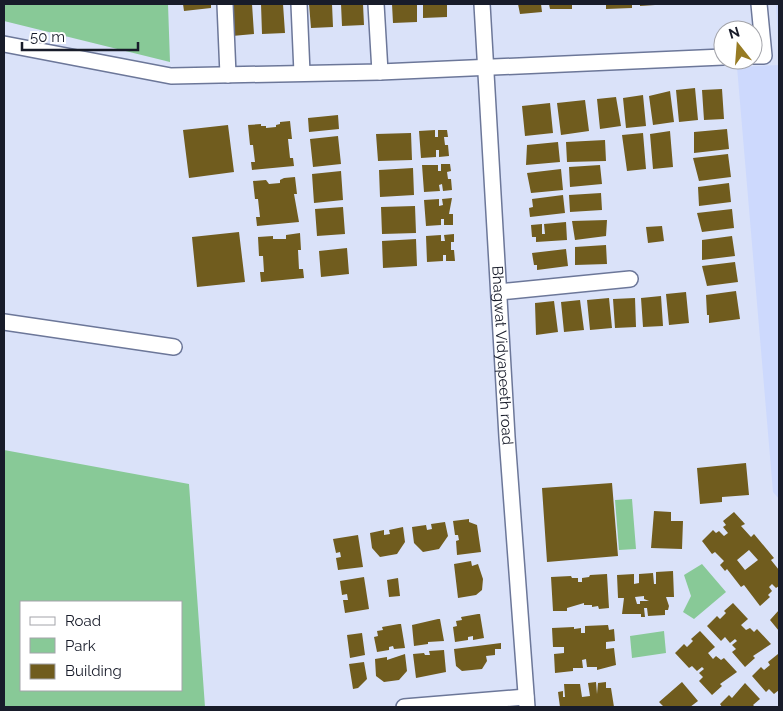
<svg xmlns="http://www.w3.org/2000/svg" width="783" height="711" font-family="Raleway,sans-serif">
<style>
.built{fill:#cdd9fd}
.green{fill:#88c997;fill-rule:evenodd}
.building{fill:#705c1e;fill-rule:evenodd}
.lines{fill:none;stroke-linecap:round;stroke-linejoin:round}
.minor-casing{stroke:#6c7799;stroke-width:18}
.minor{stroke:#fff;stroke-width:15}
.labels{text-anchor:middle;stroke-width:5;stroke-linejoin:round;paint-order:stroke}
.street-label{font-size:15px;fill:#181c2a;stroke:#fff}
</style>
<rect width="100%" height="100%" fill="#dae2f9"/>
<path class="built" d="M776 4H779V57Z
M779 65V499L773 492 737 67Z"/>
<path class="green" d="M4 4H168L170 62 4 21Z
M4 450 189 484 205 707H4ZM21 602H181V690H21Z
M632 499 636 549 619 550 615 500Z
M702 564 726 592 694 619 683 612 691 596 684 575Z
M664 631 666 653 632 658 630 636Z"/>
<path class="building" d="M183 4H211V8L184 11Z
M230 4H252L254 34 232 36Z
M261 4H283L285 33 262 34Z
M309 4H332L333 27 311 28Z
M341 4H363L364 25 342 26Z
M392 4H417V22L393 23Z
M423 4H447V17L423 18Z
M518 4H541L542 12 520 14Z
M549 4H572V9H550Z
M606 4H632V8L606 9Z
M640 4H655V5L640 6Z
M695 88 698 120 679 122 676 90Z
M722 89 724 119 704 120 702 90Z
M670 91 674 122 653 125 649 96Z
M643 95 646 126 626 128 623 98Z
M616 97 621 126 600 129 597 99Z
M585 100 589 131 561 135 557 103Z
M550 103 553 133 525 136 522 106Z
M338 115 339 129 309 132 308 118Z
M290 121 292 139H288L290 158H293L294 166 252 170 251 162H255L253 145H250L248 125 261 124V126H266V128L276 127V125L280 124V122Z
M228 125 234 172 189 178 183 130Z
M727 129 729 149 694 153V132Z
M435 130V137H438V130H447L448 137H444L445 145H448L449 156 439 157V150H436V157L421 158 419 131Z
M670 131 673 167 653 169 650 134Z
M411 133 412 160 378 161 376 134Z
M643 133 646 169 627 171 622 135Z
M338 136 341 164 313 167 310 139Z
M605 140 606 161 567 162 566 142Z
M558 142 560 162 526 165 527 145Z
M728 154 731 177 699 181 693 158Z
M441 164H450L451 171 447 172 448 179H451L452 190 443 191 442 184 439 185 440 191 424 192 422 165H438V171H441Z
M600 165 602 184 570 187 569 167Z
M413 168 414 195 380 197 379 170Z
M561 169 563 190 531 193 527 173Z
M341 171 343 200 314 203 312 174Z
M295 177 297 194H294L299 222 257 226 256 217H260L258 199H255L253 181 266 180 269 184 280 183V180L284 178Z
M729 183 731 202 699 206 698 187Z
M601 193 602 210 570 212 569 195Z
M563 195 565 213 530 217 529 208 533 207 532 199Z
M452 198 449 214H453V225H444V219H441V225L426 226 424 200 439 199V206L443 205 442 199Z
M415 206 416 233 382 234 381 207Z
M343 207 345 234 317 236 315 209Z
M732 209 734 228 702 232 697 213Z
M607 220 606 236 575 240 572 221Z
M566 222 567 240 536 242V237H532L531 225 542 224V234H545L544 224Z
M662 226 664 241 648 243 646 227Z
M239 232 245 282 197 287 192 237Z
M300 233 301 250H298L299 269H303L304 278 261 282 260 272H264L263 256H259L258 237 273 236V239H286V235Z
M454 234V242H451V250H454L455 261H446V255H443V261L427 262 426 236 441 235V241H445L444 235Z
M732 236 735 256 702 260V240Z
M416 239 417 266 383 268 382 241Z
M606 245 607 264 575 265V247Z
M347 248 349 274 321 277 319 251Z
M566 249 568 266 537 270V265H534L532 253Z
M735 262 738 282 707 286 702 266Z
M736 291 740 319 709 323V315H707L706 295Z
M686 292 689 323 669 325 666 294Z
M661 296 663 326 643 327 641 298Z
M609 298 612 328 590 330 587 300Z
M635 298 636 327 615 328 613 299Z
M580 300 584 330 564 332 561 302Z
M554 301 558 332 536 335 535 303Z
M746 463 749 495 722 497V502L700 504 697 468Z
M612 483 618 556 547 562 542 488Z
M654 511 671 512V521H683L682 549 651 548Z
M734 512 745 524 741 526 751 537 754 534 774 558 771 560 779 570V586L776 588 772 584 769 587 772 591 768 595 770 597 760 606 744 585 741 587 727 569 725 571 720 565 724 561 715 552 712 554 702 541 713 530 716 533 719 531 724 536 728 533 723 527 726 525 723 521ZM749 550 758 560 745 570 737 560Z
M469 519V522L477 525 481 552 457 555 456 541 459 540 458 535H455L453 521Z
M445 522 448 536 439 549 423 552 414 543 412 527 426 525 427 530 432 529 431 524Z
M403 527 405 542 397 554 380 557 372 548 370 533 384 530V535L390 534 389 530Z
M358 535 363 567 338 570 336 558 341 557 340 552 336 553 333 539Z
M471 561 472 566 478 564 483 579 482 590 476 595 458 598 454 564Z
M673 571 674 597H666L669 606 668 610H665V615L648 616 647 608H644L645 617H641V614H622L624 598H618L617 575 634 574V584L639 583V574L653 573 654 584H656V572ZM644 596V599L649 601H640V604H637L635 597Z
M607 574 609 608 599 609 598 606 592 607V605H584V603L567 608V611H553L551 577 571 576 572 578H578V582H582V578L589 577 590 575Z
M364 577 369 609 345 613 343 600H348L347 594 342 595 340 581Z
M398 578 400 596 389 597 387 580Z
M733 603 748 619 741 625 746 630 750 628 754 632 757 629 771 644 753 656 755 658 745 667 732 652 736 649 732 645 737 641 735 639 730 643 725 637 721 641 707 626 717 616 720 619 726 613 724 611Z
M779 610V631L770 620Z
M478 614H480L484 638 473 640V636L468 637V640L455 642 453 627 457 626 456 621 462 620 461 617Z
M438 619H440L444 641 428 642V644L414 646 412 625Z
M399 624H401L405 648 394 649 393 646 389 647V650L377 652 374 637 378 636 377 631 383 630 382 627Z
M608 625 609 630 614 629 615 641 606 642V649L614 648 616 665 597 670V667H587L586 659 582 660 583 668H573V671L555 673 554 654 564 653V647H553L552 628 574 627V629L581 628V633H585V626Z
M700 631 715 647 708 653 713 659 716 656 721 660 724 658 737 672 720 684 722 686 712 695 699 681 703 677 699 673 704 669 702 667 697 671 692 666 689 668 675 653 684 644 687 647 693 641 691 639Z
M362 633 365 655 350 658 347 635Z
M501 643V649H495V655L486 656 487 661 482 669 462 671 456 666 454 649Z
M444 650 446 672 416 678 413 654 424 653 425 655H430L429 651Z
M405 654 407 671 399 680 384 682 376 676 375 659 387 657V660Z
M778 654 779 690 774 694 769 689 766 692 752 676 761 667 764 670 770 665 768 662Z
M364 662 367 679 358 688 353 689 349 664Z
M596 682 597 694 598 683 606 682V688H611L614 707H560L558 692 563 691V697H565L564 684H580L582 697 590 696 588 683Z
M682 682 698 701 690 707H664L659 702Z
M745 683 760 699 753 705 755 707H722L720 704 729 695 732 698Z"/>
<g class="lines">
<g class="minor-casing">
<g id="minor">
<path d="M225 4 228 75"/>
<path d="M299 4 302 73"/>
<path d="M376 4 380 72"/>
<path id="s1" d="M482 4 507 437 527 707"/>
<path d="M4 44 171 76 380 72 723 57"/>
<path d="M753 56H764L759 4"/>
<path d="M499 292 630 279"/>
<path d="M4 322 174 347"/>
<path d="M404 707 526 697"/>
</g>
</g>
<use href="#minor" class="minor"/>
</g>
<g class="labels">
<g class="street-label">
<text dy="5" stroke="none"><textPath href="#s1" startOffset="352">Bhagwat Vidyapeeth road</textPath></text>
</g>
</g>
<rect width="783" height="711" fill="none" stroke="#181c2a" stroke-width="10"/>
<rect x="20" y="601" width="162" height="90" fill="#ffffff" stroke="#a3a4aa"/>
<rect x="30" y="617" width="25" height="8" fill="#ffffff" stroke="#a3a4aa"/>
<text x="65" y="626" font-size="15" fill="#181c2a">Road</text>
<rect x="30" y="638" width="25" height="15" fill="#88c997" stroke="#a3a4aa"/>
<text x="65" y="651" font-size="15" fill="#181c2a">Park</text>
<rect x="30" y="664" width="25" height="15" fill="#705c1e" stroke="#a3a4aa"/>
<text x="65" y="676" font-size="15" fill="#181c2a">Building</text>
<g transform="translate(738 45) rotate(343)"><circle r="24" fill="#ffffff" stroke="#a3a4aa"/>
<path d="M0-4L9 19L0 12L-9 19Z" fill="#977b23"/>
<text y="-8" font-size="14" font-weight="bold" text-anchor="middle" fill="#181c2a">N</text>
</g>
<path d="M22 42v8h116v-8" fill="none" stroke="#181c2a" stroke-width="2.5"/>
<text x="30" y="42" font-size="15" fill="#181c2a" stroke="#ffffff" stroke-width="4" paint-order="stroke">50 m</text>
</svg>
